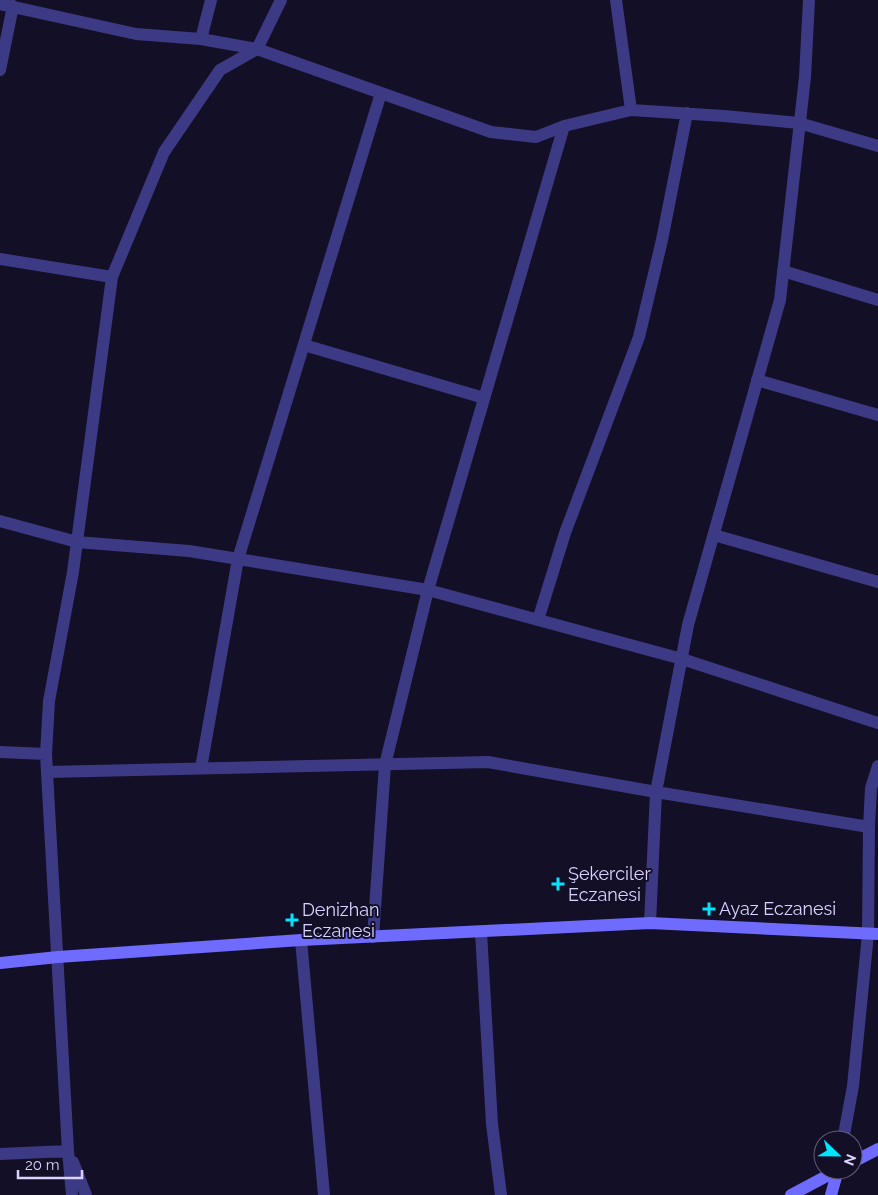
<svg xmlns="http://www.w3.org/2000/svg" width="878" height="1195" font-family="Raleway,sans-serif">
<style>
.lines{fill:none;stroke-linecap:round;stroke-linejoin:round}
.street{stroke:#3d3a85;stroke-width:12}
.secondary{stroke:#6f6bff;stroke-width:12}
.poi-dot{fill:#00e5ff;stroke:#130f26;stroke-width:2}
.labels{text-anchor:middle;stroke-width:4;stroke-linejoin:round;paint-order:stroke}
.poi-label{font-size:18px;fill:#d9d4ff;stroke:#130f26;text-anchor:start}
</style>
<rect width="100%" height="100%" fill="#130f26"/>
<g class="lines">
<path class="street" d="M616 0 631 110
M0 4 136 34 201 39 257 49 491 132 536 137 564 126 631 110 724 116 799 123 878 146
M201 39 211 0
M0 70 13 6
M0 259 112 277
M783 271 878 300
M304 345 484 398
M757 380 878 415
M0 521 77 542 189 551 428 590 682 659 878 723
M714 535 878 582
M538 620 565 533 639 337 662 240 687 113
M0 752 46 754
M201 768 238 559 381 93
M47 772 488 762 656 792 869 827
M650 923 656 792 688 625 780 300 805 77 809 0
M481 932 492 1124 501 1195
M373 937 385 765 428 590 564 126
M301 940 324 1195
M843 1140 853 1086 868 934 869 827 871 788 878 766
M0 1154 68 1151
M73 1162 86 1195
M72 1195 68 1151 46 754 49 701 73 572 112 277 164 152 220 70 257 49 281 0"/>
<path class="secondary" d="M0 963 58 957 301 940 650 923 878 934
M853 1162 878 1149
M791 1195 838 1170
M831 1195 838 1170"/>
</g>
<g class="poi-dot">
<path d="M555.5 876.5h5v5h5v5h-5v5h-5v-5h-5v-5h5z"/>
<path d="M706.5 901.5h5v5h5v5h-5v5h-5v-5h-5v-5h5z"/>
<path d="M289.5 912.5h5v5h5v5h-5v5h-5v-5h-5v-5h5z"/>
</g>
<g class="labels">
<g class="poi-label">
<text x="568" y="880">Şekerciler<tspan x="568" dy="21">Eczanesi</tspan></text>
<text x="719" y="915">Ayaz Eczanesi</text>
<text x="302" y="916">Denizhan<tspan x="302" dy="21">Eczanesi</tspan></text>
</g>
</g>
<g transform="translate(838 1155) rotate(112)"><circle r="24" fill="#130f26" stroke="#625e7d"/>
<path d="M0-4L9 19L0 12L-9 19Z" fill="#00e5ff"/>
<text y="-8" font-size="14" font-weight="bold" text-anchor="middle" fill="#d9d4ff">N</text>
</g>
<path d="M18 1170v8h64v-8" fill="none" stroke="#d9d4ff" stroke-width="2.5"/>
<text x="25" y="1170" font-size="15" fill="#d9d4ff" stroke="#130f26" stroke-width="4" paint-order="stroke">20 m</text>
</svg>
